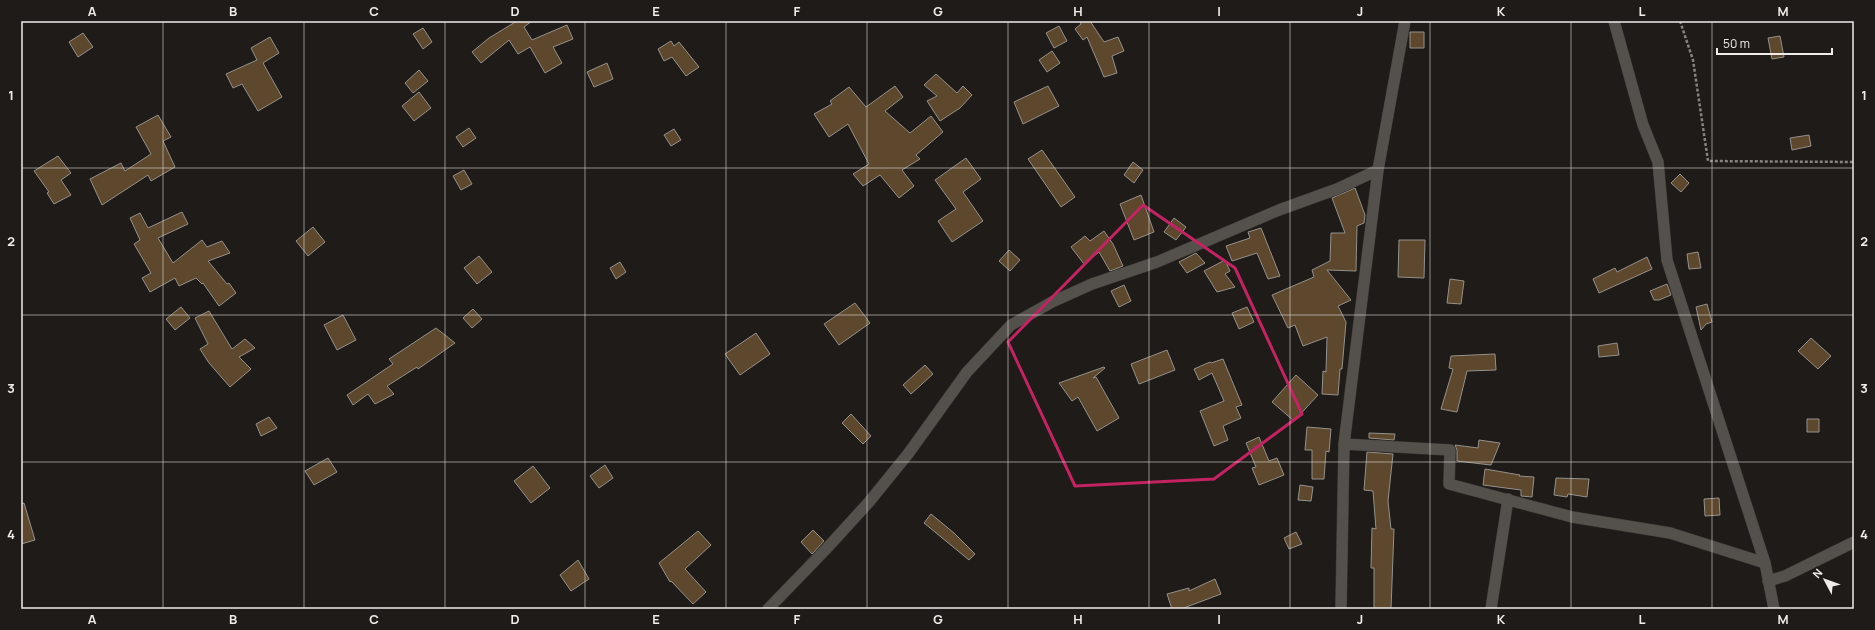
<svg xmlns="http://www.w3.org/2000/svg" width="1875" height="630" font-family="Manrope,sans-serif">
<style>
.building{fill:#5d472d;stroke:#95918c}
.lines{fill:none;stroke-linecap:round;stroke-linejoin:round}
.minor-casing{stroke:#3c3937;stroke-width:12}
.path{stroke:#868380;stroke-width:2.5;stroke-dasharray:3 2;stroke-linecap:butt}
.minor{stroke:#54504c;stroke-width:11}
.marked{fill:none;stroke:#c42362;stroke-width:3;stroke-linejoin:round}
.grid{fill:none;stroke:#efecea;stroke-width:1;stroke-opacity:0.55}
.neatline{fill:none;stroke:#efecea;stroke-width:1.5}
.grid-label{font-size:13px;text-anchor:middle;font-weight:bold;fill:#efecea}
</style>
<rect width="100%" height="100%" fill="#1f1b18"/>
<path class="building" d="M517 21H532L524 27 532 40 567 25 573 39 553 47 562 63 545 73 530 47 518 54 509 40 481 63 472 52 489 38Z
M1080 21H1090L1104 42 1118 37 1124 51 1112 56 1117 73 1104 77 1087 37 1083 40 1075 29 1081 24Z
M1059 26 1067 41 1054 48 1046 33Z
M423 28 432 42 423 49 413 34Z
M1410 32H1424V48H1410Z
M83 33 93 47 78 57 69 42Z
M1780 36 1784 57 1772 59 1768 38Z
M270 37 279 53 263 63 282 97 258 111 242 84 233 88 226 74 257 60 251 48Z
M671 41 674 46 679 42 699 67 686 76 672 57 664 61 658 49Z
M1052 51 1060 63 1047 72 1039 60Z
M607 63 613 79 594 87 587 72Z
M419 70 428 81 413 93 405 83Z
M936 74 957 93 963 86 972 95 960 108 940 121 927 101 937 96 924 85Z
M895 86 903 97 885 111 910 133 931 116 943 132 916 155 920 159 902 170 914 186 899 198 880 175 863 186 853 174 869 164 848 124 829 137 814 114 832 104 830 101 849 87 866 107Z
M1048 86 1059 106 1023 124 1014 102Z
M419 92 431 108 414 121 402 106Z
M158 115 171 137 163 141 175 167 151 181 148 175 102 205 90 179 121 163 125 171 151 154 136 127Z
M469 128 476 138 463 147 456 137Z
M674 129 681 140 671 146 664 135Z
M1809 135 1811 146 1792 150 1790 138Z
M1042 150 1075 197 1061 207 1028 159Z
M58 156 71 173 61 180 71 195 54 204 47 193 49 192 34 171Z
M966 158 981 179 963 192 983 221 952 242 938 221 956 209 935 180Z
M1133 162 1143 170 1134 183 1124 175Z
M464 170 472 184 461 190 453 176Z
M1680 174 1689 183 1681 192 1671 183Z
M1355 188 1365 215 1364 223 1357 226 1356 271 1327 270 1351 300 1338 306 1346 322 1342 369H1340L1338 395 1322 394 1323 371 1326 372 1327 337 1303 346 1295 325 1288 328 1272 295 1314 277 1312 270 1330 261 1331 233H1345L1332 198Z
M1141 195 1154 232 1134 240 1120 204Z
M182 212 188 224 158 238 173 263 202 240 207 247 222 241 230 253 208 261 227 284 229 283 236 293 219 306 203 283 202 284 196 278 179 286 175 278 150 292 142 278 151 273 134 244 140 240 130 218 140 213 148 228Z
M1174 218 1186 227 1176 240 1164 232Z
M313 227 325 242 308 256 296 241Z
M1261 228 1280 276 1268 279 1257 253 1232 261 1226 246 1250 238 1248 232Z
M1104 231 1113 244 1123 266 1110 271 1099 252 1084 264 1071 247 1085 236 1090 241Z
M1399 240H1425L1424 278 1398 277Z
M1009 250 1020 260 1010 271 999 261Z
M1698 252 1701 268 1689 269 1687 254Z
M1196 253 1205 263 1187 273 1179 262Z
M479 256 492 272 477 284 464 268Z
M1647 257 1652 269 1599 293 1593 279 1615 268 1617 272Z
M1225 260 1230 271 1225 274 1235 287 1217 292 1204 271Z
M620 262 626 272 616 279 610 268Z
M1450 279 1464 281 1461 304 1447 303Z
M1667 284 1671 295 1659 300H1654L1650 291Z
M1124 285 1131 301 1119 307 1111 291Z
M855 303 870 323 839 345 824 324Z
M1707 304 1712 322 1706 324 1701 330 1696 307Z
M181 307 190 318 175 330 166 319Z
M1247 307 1254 322 1239 329 1232 313Z
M473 309 482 319 472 328 463 318Z
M209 311 232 349 245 339 255 348 239 357 251 369 230 387 209 363 200 349 208 344 195 318Z
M343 315 356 340 337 350 324 325Z
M436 328 455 343 418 369 417 367 387 386 394 394 375 404 368 394 353 405 347 395 393 364 389 359Z
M756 333 770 354 740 375 725 354Z
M1811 338 1831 356 1818 369 1798 351Z
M1617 343 1619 355 1599 357 1598 346Z
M1167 350 1175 370 1139 384 1131 364Z
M1495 354 1496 370 1467 371 1457 412 1441 409 1453 369 1449 368 1451 356Z
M1223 359 1242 405 1236 407 1241 418 1223 426 1228 440 1214 446 1200 411 1224 401 1212 373 1199 380 1194 369 1210 362 1211 363Z
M925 365 933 374 911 394 903 385Z
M1104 367 1105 368 1093 378 1096 377 1119 418 1097 431 1078 397 1072 401 1059 383Z
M1296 375 1318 395 1294 421 1272 402Z
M851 414 871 436 863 444 842 423Z
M269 417 277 428 261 436 256 424Z
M1807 419H1819V432H1807Z
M1307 427 1331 429 1329 452 1326 451 1324 479H1312V450H1305Z
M1369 433 1395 434 1394 440 1369 438Z
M1259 437 1269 461 1277 458 1284 475 1259 485 1252 468 1256 467 1246 443Z
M1479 440 1500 443 1491 465 1457 461V450L1455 445 1478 448Z
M1367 452 1393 454 1388 501 1391 529H1394L1391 609H1374V568H1371L1372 528 1376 529 1373 491 1364 490Z
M328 458 337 472 314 485 305 471Z
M605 465 613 478 599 488 590 476Z
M533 466 550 488 531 503 514 481Z
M1485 469 1520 475 1519 476 1534 477 1532 497 1521 496V490L1483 485Z
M1556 478 1589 479 1587 497 1568 494 1567 497 1554 495Z
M1300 485 1313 487 1311 501 1298 500Z
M1719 498 1720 515 1705 516 1704 499Z
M24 503 35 540 21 544V504Z
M931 514 954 533 975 554 969 560 924 523Z
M813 530 824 541 812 554 801 542Z
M698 531 711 545 685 569 706 592 693 604 671 581 670 582 659 563Z
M1296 532 1302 544 1289 549 1284 538Z
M578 560 589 579 571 591 560 575Z
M1215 579 1221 594 1181 609H1172L1167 594 1189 588V591Z"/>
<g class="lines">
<g class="minor-casing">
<path id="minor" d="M1614 21 1643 125 1658 162 1667 260 1765 563
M1344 444 1450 450 1449 484 1572 517 1670 533 1765 563 1774 609
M1768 581 1785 576 1854 542
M768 609 828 547 869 502 908 454 967 372 1011 325 1052 302 1092 284 1157 262 1279 210 1337 189 1378 170
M1341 609 1344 444 1378 170 1405 21
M1491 609 1508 499"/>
</g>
<path class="path" d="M1680 21 1693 60 1708 161 1854 162"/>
<use href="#minor" class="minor"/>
</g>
<path class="marked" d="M1143 205 1235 268 1302 414 1214 479 1075 486 1008 342Z"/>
<path class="grid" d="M163 21V609M304 21V609M445 21V609M585 21V609M726 21V609M867 21V609M1008 21V609M1149 21V609M1290 21V609M1430 21V609M1571 21V609M1712 21V609M21 168H1854M21 315H1854M21 462H1854"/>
<rect width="1875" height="630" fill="none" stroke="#1f1b18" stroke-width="44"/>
<g transform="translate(1825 580) rotate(311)" stroke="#1f1b18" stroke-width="3" paint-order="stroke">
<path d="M0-3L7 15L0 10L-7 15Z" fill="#efecea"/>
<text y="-6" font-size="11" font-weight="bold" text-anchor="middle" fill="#efecea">N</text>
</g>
<path d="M1717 48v6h115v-6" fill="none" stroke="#efecea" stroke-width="2"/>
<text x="1723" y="48" font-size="12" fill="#efecea" stroke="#1f1b18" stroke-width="3" paint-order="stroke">50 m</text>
<rect x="22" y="22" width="1831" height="586" class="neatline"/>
<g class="grid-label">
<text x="92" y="16">A</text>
<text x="233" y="16">B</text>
<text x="374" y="16">C</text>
<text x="515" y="16">D</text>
<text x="656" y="16">E</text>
<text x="797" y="16">F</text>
<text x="938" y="16">G</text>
<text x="1078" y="16">H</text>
<text x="1219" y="16">I</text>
<text x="1360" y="16">J</text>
<text x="1501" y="16">K</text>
<text x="1642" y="16">L</text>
<text x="1783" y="16">M</text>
<text x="11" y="100">1</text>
<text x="1864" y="100">1</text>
<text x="11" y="246">2</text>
<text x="1864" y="246">2</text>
<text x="11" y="393">3</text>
<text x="1864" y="393">3</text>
<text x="11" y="539">4</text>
<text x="1864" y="539">4</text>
<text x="92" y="624">A</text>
<text x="233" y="624">B</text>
<text x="374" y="624">C</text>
<text x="515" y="624">D</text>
<text x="656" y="624">E</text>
<text x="797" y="624">F</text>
<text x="938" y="624">G</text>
<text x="1078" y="624">H</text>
<text x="1219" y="624">I</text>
<text x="1360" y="624">J</text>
<text x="1501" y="624">K</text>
<text x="1642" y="624">L</text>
<text x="1783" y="624">M</text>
</g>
</svg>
